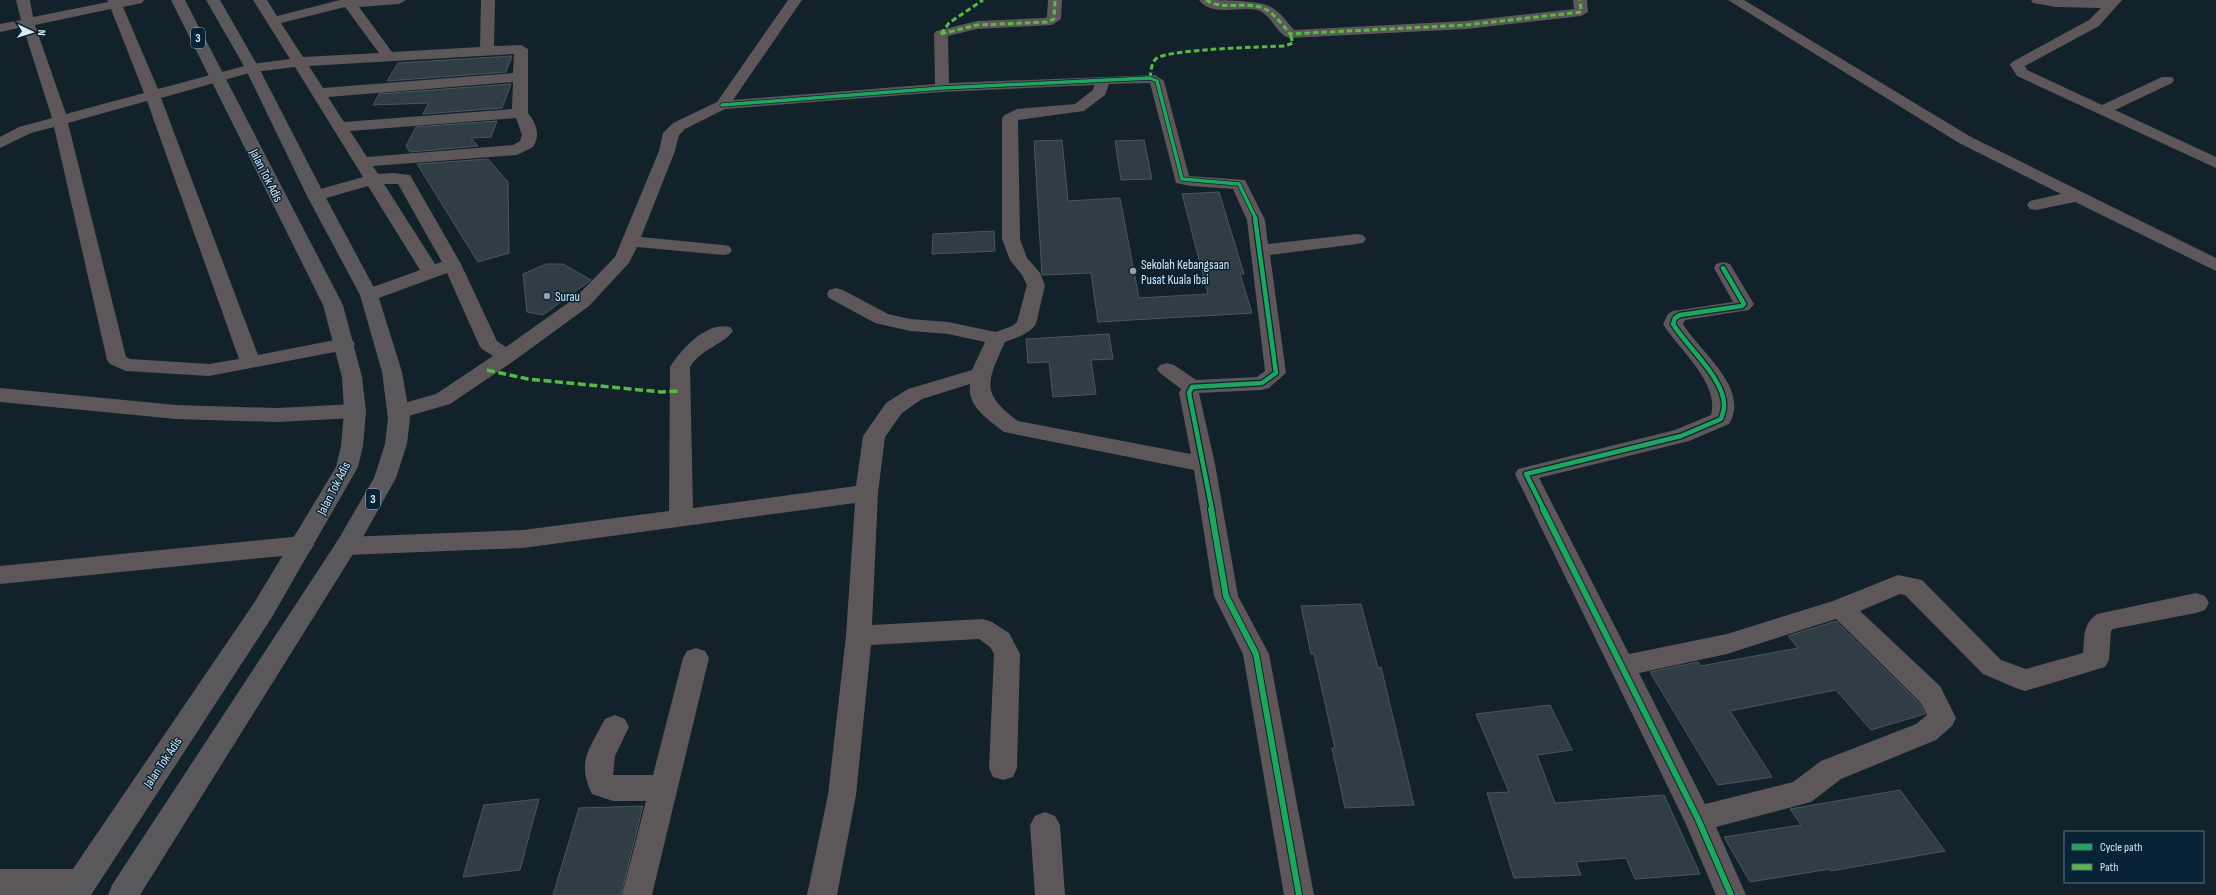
<svg xmlns="http://www.w3.org/2000/svg" width="2216" height="895" font-family="'Sofia Sans Condensed',sans-serif">
<style>
.building{fill:#313d45;stroke:#4b575f}
.lines{fill:none;stroke-linecap:round;stroke-linejoin:round}
.minor{fill:#5d5759;fill-rule:evenodd}
.major{fill:#5a585b;fill-rule:evenodd}
.quiet-far1{stroke:#58b947;stroke-width:3;stroke-dasharray:5.5 3;stroke-linecap:butt}
.quiet{stroke:#58b947;stroke-width:3.5;stroke-dasharray:8 3.5;stroke-linecap:butt}
.cycleway-far2-casing{stroke:#072335;stroke-width:5}
.cycleway-far1-casing{stroke:#072335;stroke-width:7}
.cycleway-casing{stroke:#072335;stroke-width:8}
.cycleway-far2{stroke:#20a55d;stroke-width:3.5}
.cycleway-far1{stroke:#20a55d;stroke-width:4.5}
.cycleway{stroke:#20a55d;stroke-width:6}
.poi-dot{fill:#93a3ae;stroke:#072335;stroke-width:1.5}
.labels{text-anchor:middle;stroke-width:3;stroke-linejoin:round;paint-order:stroke}
.shield{fill:#072335;stroke:#9aaebb;stroke-width:1}
.shield-label{font-size:12px;font-weight:bold;fill:#d9e9f5}
.street-label{font-size:13px;fill:#d9e9f5;stroke:#072335}
.poi-label{font-size:13px;fill:#d9e9f5;stroke:#072335;text-anchor:start}
</style>
<rect width="100%" height="100%" fill="#12212a"/>
<path class="building" d="M512 56 506 72 387 81 398 63Z
M511 84 502 108 423 114 429 103 373 105 379 94Z
M497 121 491 137 471 138 478 146 410 152 406 146 416 127Z
M1062 140 1068 201 1120 198 1139 298 1208 294 1182 194 1219 192 1244 274H1240L1252 313 1098 322 1091 273 1042 275 1034 141Z
M1144 140 1152 179 1121 180 1115 141Z
M488 159 508 182 509 253 478 262 417 164Z
M994 231 995 251 932 254 933 234Z
M546 264H563L591 280 543 315 527 312 523 274Z
M1109 334 1113 359 1091 360 1096 394 1053 397 1049 362 1028 363 1026 339Z
M1361 604 1378 668 1381 667 1414 805 1345 808 1332 748H1335L1314 654H1311L1301 606Z
M1836 621 1919 703 1925 714 1871 730 1836 690 1730 711 1772 777 1718 785 1650 672 1698 662 1701 666 1798 648 1788 636Z
M1550 705 1572 750 1537 755 1555 803 1664 795 1700 874 1635 879 1626 858 1576 862 1581 875 1514 878 1487 793 1509 792 1476 714Z
M1900 790 1945 851 1831 871 1830 869 1750 882 1724 837 1801 825 1790 809Z
M539 799 520 870 463 877 484 805Z
M643 806 621 895H553L579 808Z"/>
<g class="lines">
<path class="minor" d="M16 0H30L33 17 108 2 107 0H144L142 3 123 7 158 89 252 64 290 59 253 0H267L277 16 340 0H406L399 4 359 7 392 52 480 47 481 0H495L494 46 521 45 528 49V113C536 123 541 135 533 147L517 155 373 166 378 174 393 173 410 175 461 264 497 341 506 347 575 298 615 257 659 151 663 133 673 123 717 102 788 0H802L733 100 935 84 934 34 936 31 977 21 1045 18 1047 17 1048 0H1062L1061 19 1052 25 977 29 948 36 949 83 1155 75 1164 81 1189 176 1245 180 1265 220 1268 244 1357 234 1363 235 1366 239 1363 243 1357 244 1270 255 1286 373 1269 388 1262 390 1199 393 1215 464 1238 596 1269 654 1314 895H1284L1243 654 1214 596 1194 470 1004 432C993 423 975 412 971 397 969 393 970 388 970 384L922 399 902 413 885 437 878 493 872 625 983 619 992 622 1009 633 1020 654 1017 768 1013 777 1003 780 993 777 989 768 994 654 990 647 979 639 871 645 856 795 837 895H807L828 795 846 636 855 503 523 548 346 555 338 552 334 546 338 540 346 537 523 530 669 511 670 367C681 349 707 321 730 327L733 331C723 345 702 348 690 367L693 508 856 486 863 436 886 403 908 389 972 370 985 342 948 334 910 331 875 323 829 298 827 294 829 290 836 288 843 290 888 314 910 319 948 322 996 332 1012 326 1017 322 1027 285 1022 275 1010 260 1002 239V118L1005 115 1017 109 1075 104 1093 90 1094 85 942 92 725 109 685 129 679 135 675 151 641 237 723 245 729 246 732 250 729 254 723 255 637 247 629 263 589 306 515 360 450 404 398 419 390 417 387 412 390 407 436 394 493 356 482 349 479 345 447 273 376 299 369 301 362 299 360 295 362 291 420 270 368 186 316 201 310 200 307 196 310 192 363 177 295 67 253 72 161 98 258 355 345 338 352 340 355 344 352 348 345 350 209 376 126 371 110 364 107 360 54 127 31 133 0 148V137L19 127 52 118 23 27 0 32V24L21 20ZM345 7 379 53 303 57 281 23ZM111 9 144 93 66 114 35 25ZM514 54 513 73 323 88 309 66ZM513 82 512 109 344 122 328 97ZM1148 83H1150L1176 183 1191 186 1233 189 1247 220 1265 371 1257 377 1196 380 1174 365 1167 363 1160 365 1157 369 1160 373 1181 389 1179 393 1191 454 1018 421C980 393 987 382 1005 342 1017 337 1028 335 1036 324L1045 285 1040 273 1027 258 1020 239 1018 120 1084 111 1105 95 1109 84ZM147 101 239 359 209 364 130 359 126 357 68 123ZM516 118 522 135 520 141 513 145 367 157 350 131ZM384 184H398L442 262 435 264Z
M1199 0C1215 0 1256 0 1269 6 1279 10 1287 22 1294 30L1466 21 1574 9 1573 0H1587L1588 12 1581 16 1466 29 1290 38C1276 35 1272 14 1257 10 1240 6 1211 17 1199 0Z
M1728 0H1744L1971 137 2216 258V271L2075 202 2036 210 2030 209 2027 205 2030 201 2061 194 1959 143Z
M2031 0H2122L2099 26 2025 66 2027 70 2102 105 2162 77H2172L2174 80 2172 83 2115 110 2216 157V168L2017 76 2010 65 2012 62 2089 20 2101 8 2056 7 2033 3Z
M1723 262 1730 264 1754 304 1749 310 1685 320 1683 324C1699 351 1751 389 1729 424L1689 441 1539 478 1629 654 1727 634 1833 601 1898 575 1922 580 2001 660 2026 669 2083 653C2085 636 2082 625 2097 614L2196 593 2205 596 2209 603 2205 610 2196 613 2113 629 2111 631 2109 660 2105 667 2025 691 2016 688 1983 674 1905 595 1900 594 1860 611 1940 686 1956 718 1952 726 1936 740 1841 779 1811 802 1716 827 1746 895H1716L1685 822 1515 474 1518 469 1675 430 1711 415C1720 383 1679 350 1663 324L1668 314 1673 311 1733 302 1714 268 1716 264ZM1836 619 1920 702 1927 715 1916 724 1821 761 1793 782 1705 804 1639 673 1727 654Z
M0 388 176 405 277 408 355 404 363 406 366 411 363 416 355 418 277 422 176 419 0 402Z
M302 536 310 539 314 545 310 551 302 554 0 584V566Z
M696 648 705 651 709 658 652 895H622L646 801H613L592 794C576 761 590 748 605 719L615 715 625 719 629 727 615 756 613 775H653L683 658 687 651Z
M1045 812 1055 816 1060 825 1065 895H1035L1030 825 1035 816Z
M0 869H81L92 873 96 883 92 893 87 895H0Z"/>
<path class="major" d="M171 0H185L343 305 362 377 366 411 363 446 358 467 272 617 91 895H58L62 885 254 603 336 467 341 446 344 411 342 377 323 305Z
M206 0H220L259 68 325 196 378 295 402 372 410 418 407 444 396 478 358 546 140 895H108L112 885 338 540 374 478 385 444 388 418 382 372 360 295 307 196 245 68Z"/>
<path class="quiet-far1" d="M1206 0C1223 11 1245 1 1263 8 1274 13 1283 25 1290 34L1466 25 1581 12 1580 0
M941 34 977 25 1047 22 1054 19 1055 0
M941 34 949 23 983 0
M1150 78C1151 72 1151 62 1157 58 1172 49 1262 47 1285 46L1293 43 1290 34"/>
<path class="quiet" d="M487 370 528 379 661 392 680 391"/>
<g class="cycleway-far2-casing">
<path id="cycleway-far2" d="M722 105 942 88 1150 78 1157 81 1182 179 1239 184 1256 219"/>
</g>
<g class="cycleway-far1-casing">
<path id="cycleway-far1" d="M1212 510 1189 393 1192 387 1262 383 1276 373 1255 218
M1544 510 1526 474 1681 436 1721 419C1722 415 1724 411 1724 407 1726 380 1687 347 1673 324L1675 318 1680 315 1742 306 1744 304 1723 268"/>
</g>
<g class="cycleway-casing">
<path id="cycleway" d="M1211 509 1226 596 1256 654 1299 895
M1543 509 1698 819 1731 895"/>
</g>
<use href="#cycleway-far2" class="cycleway-far2"/>
<use href="#cycleway-far1" class="cycleway-far1"/>
<use href="#cycleway" class="cycleway"/>
</g>
<g class="poi-dot">
<circle cx="1133" cy="271" r="4"/>
<circle cx="547" cy="296" r="4"/>
</g>
<g class="labels">
<g class="shield">
<rect x="191" y="28" width="14" height="20" rx="3"/>
<rect x="366" y="489" width="14" height="20" rx="3"/>
</g>
<g class="shield-label">
<text x="198" y="42">3</text>
<text x="373" y="503">3</text>
</g>
<g class="street-label">
<text transform="translate(267 175) rotate(63)" y="5">Jalan Tok Adis</text>
<text transform="translate(333 488) rotate(-63)" y="5">Jalan Tok Adis</text>
<text transform="translate(162 762) rotate(-56)" y="5">Jalan Tok Adis</text>
</g>
<g class="poi-label">
<text x="1141" y="269">Sekolah Kebangsaan<tspan x="1141" dy="15">Pusat Kuala Ibai</tspan></text>
<text x="555" y="301">Surau</text>
</g>
</g>
<rect x="2064" y="831" width="140" height="52" fill="#072335" stroke="#5b7282"/>
<rect x="2072" y="844" width="20" height="6" fill="#20a55d" stroke="#5b7282"/>
<text x="2100" y="851" font-size="12" fill="#d9e9f5">Cycle path</text>
<rect x="2072" y="864" width="20" height="6" fill="#58b947" stroke="#5b7282"/>
<text x="2100" y="871" font-size="12" fill="#d9e9f5">Path</text>
<g transform="translate(32 32) rotate(94)" stroke="#072335" stroke-width="3" paint-order="stroke">
<path d="M0-3L7 15L0 10L-7 15Z" fill="#d9e9f5"/>
<text y="-6" font-size="11" font-weight="bold" text-anchor="middle" fill="#d9e9f5">N</text>
</g>
</svg>
